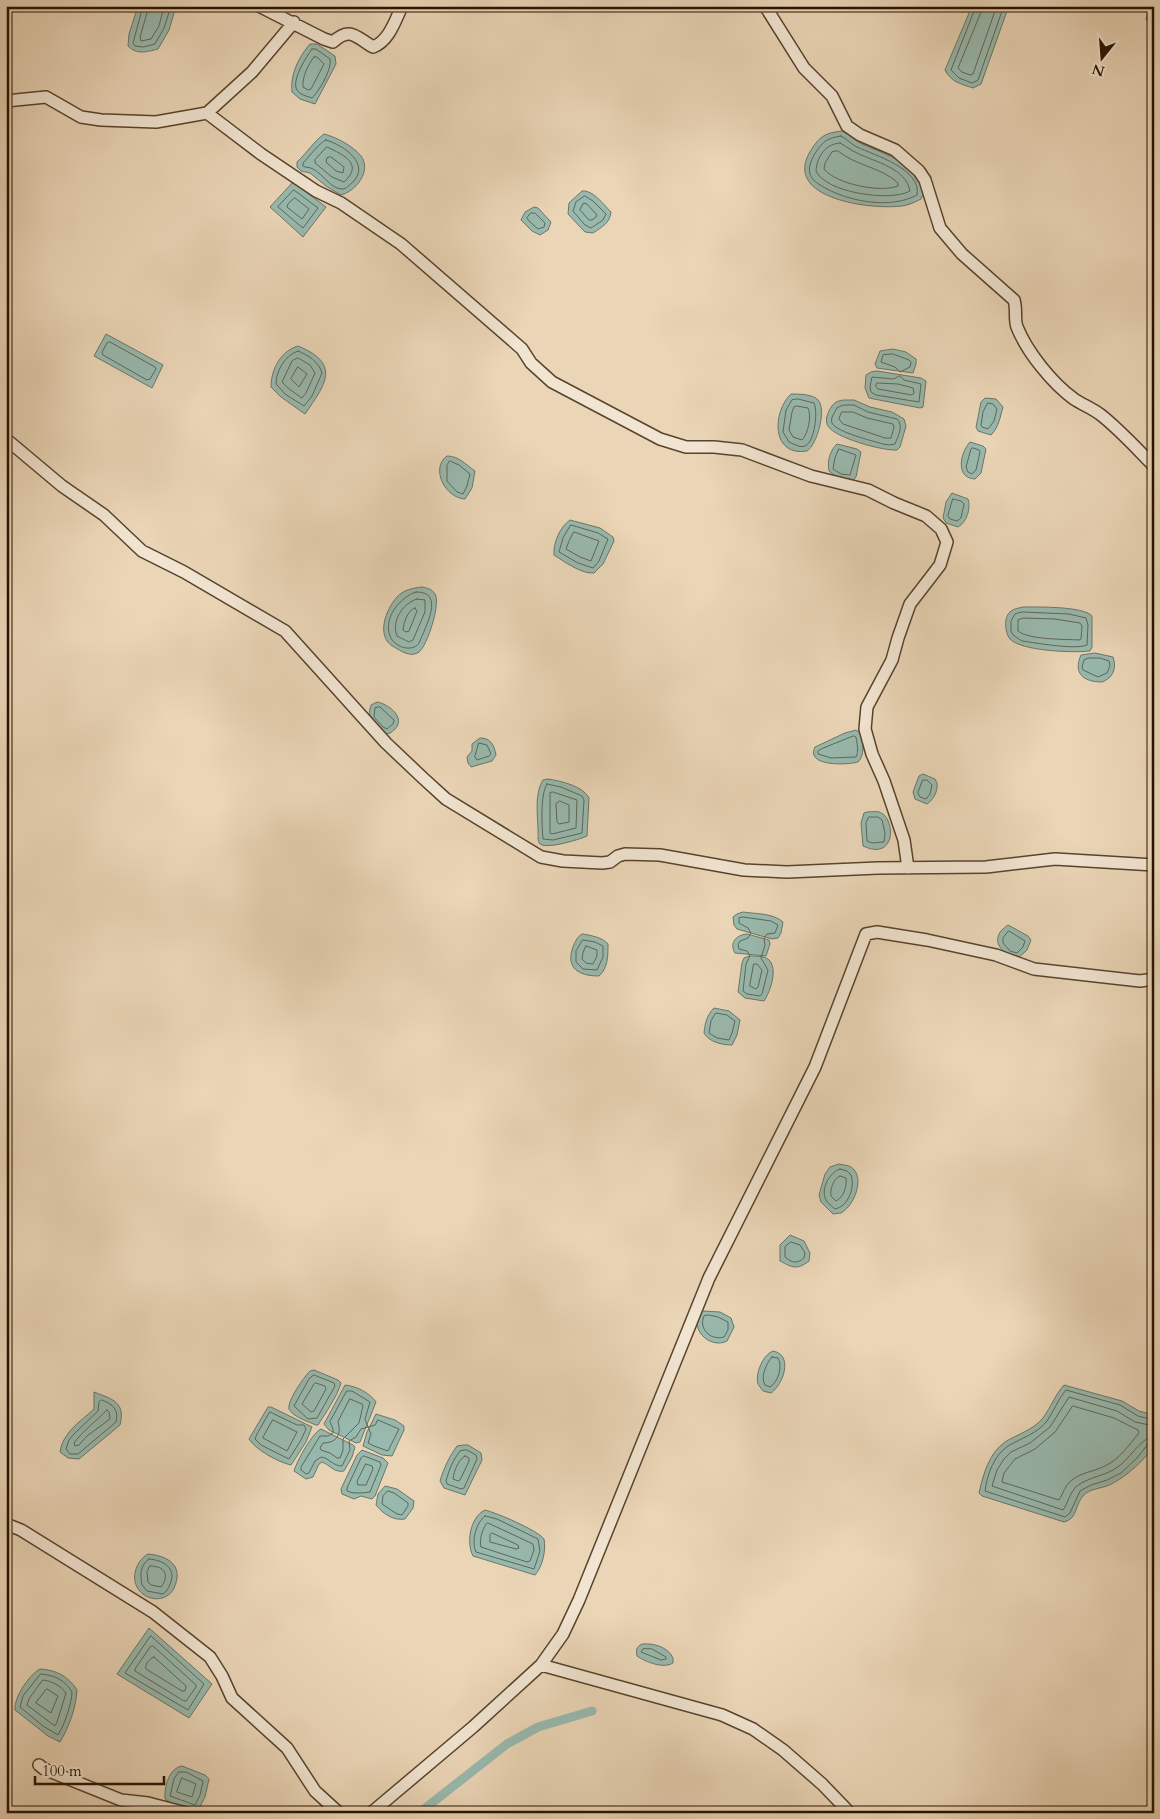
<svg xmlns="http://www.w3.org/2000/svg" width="1160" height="1819" font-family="Cardo,serif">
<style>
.water{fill:#98b9ae;stroke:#6a7669}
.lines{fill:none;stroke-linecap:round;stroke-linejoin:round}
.shore{stroke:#5f6658;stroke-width:1}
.canal{stroke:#98b9ae;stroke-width:9}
.minor-casing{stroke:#57432e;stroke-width:14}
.minor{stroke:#f1e4d0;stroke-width:11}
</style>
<rect width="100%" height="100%" fill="#ead5b6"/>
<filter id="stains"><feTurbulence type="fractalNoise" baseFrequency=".004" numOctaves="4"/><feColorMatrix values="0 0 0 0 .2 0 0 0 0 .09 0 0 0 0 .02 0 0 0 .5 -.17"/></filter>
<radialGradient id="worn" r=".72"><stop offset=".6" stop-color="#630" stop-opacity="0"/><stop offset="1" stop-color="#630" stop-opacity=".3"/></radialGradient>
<path class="water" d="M138 6H176L169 30 158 49C146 52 137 55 128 46L129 34Z
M972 6H1006L1007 11 981 84 973 88C961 84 951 82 945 70Z
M1152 7 1154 8 1153 24H1150L1146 19 1148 13Z
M310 44H317L335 56 336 64 315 104 300 99 292 92C290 74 299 57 310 44Z
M842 131C850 135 854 140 862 144 886 155 920 163 923 195L921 199C915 202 909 205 902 206 872 210 780 199 811 150 820 136 825 133 842 131Z
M324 134C336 137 353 146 361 156 372 171 356 191 341 195L326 186 310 173 301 171 297 167V162C307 153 314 141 324 134Z
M293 182 326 207 303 237 270 207Z
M582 191C593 190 603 204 611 212 610 223 602 227 593 233L585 232 568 214 569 203Z
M534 207 538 208 551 222 548 230 540 235 532 231 521 220 525 212Z
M106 334 163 365 152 388 94 356Z
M298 346C342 364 325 385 305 414L281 397 271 387C271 369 281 351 298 346Z
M893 349 906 352 916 359V364L913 373 877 368 875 364 880 351Z
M877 371 921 378 926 381 923 407 920 408 869 398 865 388 866 375 871 372Z
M791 394C798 394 813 394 818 400 827 409 817 445 807 451 771 457 772 412 791 394Z
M985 398 996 399 1003 407C1000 417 999 427 991 435L978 431 976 427 981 402Z
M844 400H854L870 407 892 412 904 419 906 426 900 447 897 450C883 451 835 438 828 426 825 421 827 415 829 411 833 403 836 401 844 400Z
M970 442 983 446 986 449 981 473 975 479C955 478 960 453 970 442Z
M837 444 857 449 861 452 856 477 853 480 839 479 829 471C827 462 830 450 837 444Z
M447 456C459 456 466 465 475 471L472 488 465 499C445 498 430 468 447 456Z
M952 493 968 499C971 508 967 522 958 527L946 523 943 518 946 502Z
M570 520 600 528 613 537 614 541 603 564 594 573C581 574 565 562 554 555 553 543 560 527 570 520Z
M422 587C427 588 432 589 435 594 441 604 427 646 419 652 411 658 401 651 394 647 375 637 386 609 397 597 403 590 413 588 422 587Z
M1023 607C1037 607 1083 606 1092 616V647L1090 651C1073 653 1021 651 1010 639 1006 634 1005 626 1006 620 1008 610 1014 609 1023 607Z
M1095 653 1113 657C1117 668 1113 678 1102 682 1083 682 1073 673 1081 655Z
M377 702C389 704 406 718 395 729 391 733 389 734 384 734 375 725 366 719 371 705Z
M856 730 861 734C863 743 865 755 858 762 848 765 805 767 815 747L845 733Z
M480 738C491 738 494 745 496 755L492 761 471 767 468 763 467 757 472 751V744Z
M923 774 935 779 937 783C938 791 934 799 927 804L915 799 913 792 919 776Z
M548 779C561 781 583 786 589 798L587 836C578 840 551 848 542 845 539 844 539 842 538 839 539 821 533 796 543 780Z
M867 812C871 812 876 811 879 812 896 817 897 862 863 846L861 823 864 813Z
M743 912C756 914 773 913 783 922L781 933 778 938 772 939 737 929 734 925 733 917 737 914Z
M1008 925 1028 936 1031 940 1027 950 1018 958C1000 954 988 938 1008 925Z
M582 934C591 935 603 938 608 944 608 956 608 968 599 976 580 976 565 969 573 947 575 942 577 937 582 934Z
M747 934 769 940 770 944 766 956 735 953C729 943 736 935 747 934Z
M749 956C755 956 764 956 768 959 779 968 770 992 764 1001L745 998 738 992 742 963 744 958Z
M714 1008 729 1011 740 1020 737 1035 732 1045C722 1045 709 1042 704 1033 705 1023 707 1015 714 1008Z
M839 1164C843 1165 848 1165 851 1167 866 1177 854 1206 841 1213 840 1213 834 1214 833 1214L821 1202 819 1195 825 1174 830 1167Z
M790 1235 804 1241 810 1253 809 1261C797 1270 793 1268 780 1261V1245Z
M703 1311 720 1312 731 1318 734 1327 727 1341C710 1350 686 1327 703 1311Z
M773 1351C794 1355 783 1385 771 1393L763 1391C762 1390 758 1384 758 1384 755 1373 763 1355 773 1351Z
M314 1370 338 1380 341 1383C337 1397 326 1412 318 1425H316C309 1422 293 1417 289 1409 287 1401 304 1377 310 1371Z
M345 1385C356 1386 370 1393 376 1402L360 1442 356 1443 329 1430 324 1424Z
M1064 1385 1122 1401 1139 1411 1154 1415C1154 1424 1155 1434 1154 1443 1151 1456 1122 1480 1109 1485 1101 1489 1091 1488 1084 1495 1075 1503 1078 1519 1064 1522L982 1496 979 1493C983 1475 989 1453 1005 1442 1018 1434 1033 1430 1043 1418 1051 1407 1055 1395 1064 1385Z
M94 1392C112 1399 126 1402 120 1425L79 1459 68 1458 60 1452C63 1432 80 1422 94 1409Z
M268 1407H271L312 1427 306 1442 291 1465C278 1462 256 1450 249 1439Z
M376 1414 395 1420 404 1426V1430L392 1456 382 1455 363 1446 367 1432Z
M321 1429 353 1445 355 1447 352 1457 344 1471C334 1473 330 1465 322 1462L319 1464 313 1477 306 1479 294 1471C297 1461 312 1433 321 1429Z
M463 1445H468L481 1453 482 1460 465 1495 444 1488 440 1481C444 1468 449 1457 457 1446Z
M362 1450 383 1458 388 1463 375 1496 372 1499 361 1496 354 1499 342 1494 341 1489 357 1455Z
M385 1486 397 1489 414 1501 413 1508 405 1519C394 1521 383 1514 376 1505L378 1494Z
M485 1510C497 1513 537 1530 544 1539 546 1550 543 1566 535 1575L473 1556C466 1543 470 1517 485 1510Z
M148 1554C169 1556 184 1566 174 1588 167 1603 145 1602 137 1587 131 1576 137 1560 148 1554Z
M149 1628 212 1684 189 1718 117 1674Z
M642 1644C654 1643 668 1647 673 1658V1663C663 1669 646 1662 637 1656 636 1650 636 1647 642 1644Z
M40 1669C56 1670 68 1676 77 1690 76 1708 69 1727 60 1742L48 1736 15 1710C14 1697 29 1675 40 1669Z
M182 1766 205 1775 209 1779 205 1797 198 1810C188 1811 173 1804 165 1799 164 1787 169 1768 182 1766Z"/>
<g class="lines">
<path class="shore" d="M143 6 133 43 135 46 143 47 155 44 164 28 171 6
M149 6 140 37 141 41 151 39 159 26 164 6
M976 6 951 70 959 78 972 83 978 80 1002 11V6
M982 6 981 12 958 68 962 72 970 75 973 74 995 11V6
M312 49H316L330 59C332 70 319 91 312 98 307 96 300 95 297 90 291 81 306 57 312 49Z
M314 57H317L324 64 311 89 308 90 303 87C302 77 308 65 314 57Z
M841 136C847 139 851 144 857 147 874 155 922 169 917 195 891 209 852 202 827 189 820 185 812 181 810 174 808 166 812 158 816 152 823 141 828 138 841 136Z
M326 140C343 145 372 164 352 183 349 185 347 189 342 189 331 189 323 174 313 169 310 167 306 168 303 166V163C310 156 318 144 326 140Z
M840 143C846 146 850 150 857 153 875 162 906 168 910 191 891 202 826 193 816 171 817 157 825 144 840 143Z
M327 147C344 155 364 164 344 182L332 177 315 163V160Z
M838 151C856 166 881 167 898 183V186C880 193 836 184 824 169L825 163 832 152Z
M331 157 344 167 343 173 336 171 326 162 327 158Z
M294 190 318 208 303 228 278 207Z
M585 196 593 201 606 214 603 220 591 228 585 225 573 211 576 202Z
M295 198 309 209 302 219 287 207 288 204Z
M584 203 587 204 597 215 596 217 592 220H589L580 210Z
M531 213H535L545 223 544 227 538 229 529 221 527 218Z
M110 342 155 367 156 369 150 379 147 380 103 355 102 352 107 343Z
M298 351C308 355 319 362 322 373L312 396 304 406 285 394 276 384C276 371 285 355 298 351Z
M893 354 909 360 911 362 910 367 900 372 895 367 881 362 883 355Z
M298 358 310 365 315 373 306 393 302 398 289 389 282 382 292 361Z
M298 367 307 374 299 387 291 379Z
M900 376 904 380 921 384 919 402 876 395 871 392 870 387 872 377 893 379Z
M877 383 898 384 913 388 914 393 912 395 878 389 876 387Z
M798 399 814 403C818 411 815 442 805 446 800 448 794 444 789 442L783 432 786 410 792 400Z
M988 403 993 404 997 409 994 421 988 429 982 427 981 425 983 412Z
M844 405H854L868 412 897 419C904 426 898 436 895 444L889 445 883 444C873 441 836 432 832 423 830 418 835 412 837 408Z
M797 406 808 408C812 416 808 434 802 440L793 437 789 430 792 412 794 407Z
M842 412H853L867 418 893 424 894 427 891 438H885L843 424 839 419Z
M973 448 979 450 980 452 976 470 972 474 968 472 966 467 971 449Z
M839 449 856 455 850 475 841 474 833 469 835 458Z
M450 461 459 465 470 474 467 486 463 494 457 492 447 481V465Z
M953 499 961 501 964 504 961 518 957 521 950 519 948 516Z
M571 525 598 533 608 539 599 561 593 568 578 563 559 552 563 538Z
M574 532 599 541 591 561 580 557 566 549 569 541Z
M416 592C446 591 425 628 419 643 412 653 394 647 390 636 383 618 400 597 416 592Z
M417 599 425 600V612L413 640 409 642 397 636C391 621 403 603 417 599Z
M415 608 417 611 409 631 406 632 403 630C404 622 407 611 415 608Z
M1023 612 1069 614 1086 618 1088 625 1087 645C1075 650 1037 643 1022 641L1013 635 1011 631V621L1015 614Z
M1024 618 1055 619 1080 623 1082 626 1081 639 1079 640C1064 639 1029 640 1018 631V620Z
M1089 658H1100L1109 661 1110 666 1107 673 1098 677 1083 670 1082 667 1084 660Z
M380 707 394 720 393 724 387 729 383 727 374 717 375 708Z
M854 736 856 737C857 743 859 752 856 757L831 758 818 754V751L821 749Z
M479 743 487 745 491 754 489 756 477 760 475 757Z
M923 780H927L932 785 930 794 926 799 920 797 918 793Z
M547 784 561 787 582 796 584 800 582 833 553 840 543 839C542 827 540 794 547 784Z
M553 792 577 800 576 828 552 834 550 833V793Z
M560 801 569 805V822L559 824 557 822 556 804Z
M869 817H878L882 820 885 833 884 842 872 843 867 841 866 823Z
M743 917 771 921 778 925 775 933 767 934 764 938 765 945 761 958 768 970 762 994 760 996 747 994 743 991 746 964 750 956 747 951 739 949 738 945 740 941 748 938 751 933 748 928 739 923V918Z
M1009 931 1025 941 1023 947 1017 953 1010 951 1003 943V938Z
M583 940 595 942 603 946V957L597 970 583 969 576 962V951Z
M586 946 597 950V956L593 964 586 963 582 959 583 953Z
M754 964H757L762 970 758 987 756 989 750 986Z
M716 1013 727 1015 735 1021 732 1033 729 1040 717 1038 709 1033 711 1021Z
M840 1169 847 1171 851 1175C855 1187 849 1206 835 1209 832 1206 828 1204 826 1200 820 1189 830 1172 840 1169Z
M840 1176 846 1178C847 1186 844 1197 836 1201L831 1196C830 1189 833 1179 840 1176Z
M791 1242 800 1245 805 1253 804 1258C797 1264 792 1263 785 1257V1247Z
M709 1315 718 1317 728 1322V1330L724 1337C711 1341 698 1329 704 1316Z
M772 1357 778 1358C783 1367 778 1382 770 1387L765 1385C760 1377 766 1364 772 1357Z
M314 1375 334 1383 335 1386 317 1418 308 1419 294 1406 309 1379Z
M316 1383 325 1386 326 1389 314 1411 311 1412 302 1404 314 1384Z
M347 1391H352L370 1402 365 1419 368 1427 361 1429 356 1437 349 1441 350 1450 342 1466C333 1466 329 1458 321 1457L315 1461 309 1473 306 1474 301 1470V1467L320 1436H328L333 1433V1429L330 1422Z
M350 1399 362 1404 363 1406 359 1423 343 1439V1450L340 1458H337L330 1453 321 1450 320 1448 323 1443C337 1443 342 1434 338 1422Z
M102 1400C113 1404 119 1410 116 1422L78 1454H70L66 1449 69 1440 74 1434 98 1411 99 1402Z
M1073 1406 1114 1418 1138 1430 1139 1433C1128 1446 1120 1459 1105 1466 1093 1472 1082 1472 1072 1480 1065 1485 1063 1494 1059 1500L1002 1482 1004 1473 1015 1459 1035 1449 1055 1432Z
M107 1410 109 1412 110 1419 87 1436 79 1445 75 1446 74 1443C81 1433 98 1419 107 1410Z
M270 1412 297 1425H304L306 1429 301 1440 289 1459 261 1445 255 1439 257 1434Z
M273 1420 297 1432 287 1451 263 1438Z
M378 1420 399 1429 388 1451 374 1446 368 1443 371 1434 368 1427 375 1425Z
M1154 1420 1138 1416 1120 1405 1066 1390C1058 1399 1054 1411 1047 1421 1037 1434 1021 1438 1008 1446 994 1455 987 1475 985 1491L1065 1517 1070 1513 1080 1491 1091 1485 1107 1480 1121 1473 1137 1458 1148 1444 1154 1442
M1154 1426 1135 1422 1117 1411 1069 1397 1050 1427 1030 1443 1011 1452 1004 1459 997 1470 992 1486 1063 1510C1068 1503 1070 1492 1077 1486 1090 1476 1107 1476 1119 1466 1130 1458 1143 1436 1154 1436
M467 1450 476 1455 477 1459 464 1488 461 1489 447 1484 446 1481C449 1470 453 1460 460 1451Z
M364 1456 380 1462 381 1465 370 1492C363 1493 353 1494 347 1491V1488L361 1458Z
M465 1456 469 1458V1461L460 1480 458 1481 453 1479C454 1471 458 1460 465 1456Z
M366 1464 372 1466 373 1469 366 1485H358L357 1482Z
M388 1491 394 1493 408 1503V1506L402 1515 397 1514 382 1504 383 1496Z
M485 1516 497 1519 538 1539 540 1551 534 1569 476 1552C471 1541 476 1523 485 1516Z
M488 1523 533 1544 534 1550 530 1561 527 1562 481 1547C479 1540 482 1531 486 1524Z
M492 1533 518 1545 519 1548 516 1549 490 1542V1535Z
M149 1559C164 1560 177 1569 170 1584 168 1589 167 1591 163 1594L147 1591 142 1585C140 1575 140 1565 149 1559Z
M150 1566C165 1566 170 1575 161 1587L151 1585 148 1582 147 1572Z
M151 1636 204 1684 188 1710 125 1673 149 1638Z
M153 1646 196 1685V1687L186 1701H184L135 1671V1669L150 1647Z
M652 1649 666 1657V1659L661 1660 641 1652 643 1649Z
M154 1657 186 1686 185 1691H182L146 1669C144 1665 150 1658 154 1657Z
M41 1674C54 1675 65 1680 72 1692 72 1703 64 1726 58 1735L43 1726 20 1707 23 1696Z
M43 1680C52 1681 61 1686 66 1693L57 1722 55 1726 27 1705 29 1699Z
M47 1689 58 1696 51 1713 36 1703Z
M179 1772H186L203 1781 200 1795 195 1805 170 1796 174 1779Z
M182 1778 196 1784 192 1797 177 1792Z"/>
<path class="canal" d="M419 1813 507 1744 538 1727 592 1711"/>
<g class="minor-casing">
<path id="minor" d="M259 6 324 39 333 42C350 26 356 37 373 47 389 41 395 21 402 6
M765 6 804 68 832 96 847 126 860 135 895 150 919 171 925 180 940 228 962 254 1014 300C1017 309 1014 319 1017 327 1027 352 1052 383 1074 399 1083 405 1092 408 1101 415 1120 430 1137 449 1154 466
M6 101 46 97 81 117 101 120 156 122 207 113 252 72 294 22
M207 113 261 154 316 191 341 203 401 244 522 349 531 363 552 382 660 439 686 447H714L742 450 811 476 868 490 894 503 926 516 941 529 947 542 940 565 910 604 898 638 892 660 867 707 865 729 872 754 884 781 904 840 908 868
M6 439 62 486 104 515 142 551 184 572 285 631 386 743 424 779 446 799 541 857 563 861 602 863 610 862 618 856 625 854 660 855 744 870 787 872 878 868 986 867 1055 859 1154 865
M6 1524 21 1530 153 1612 210 1657 222 1676 232 1698 287 1748 315 1791 339 1813
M541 1665 722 1715 753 1729 783 1750 822 1784 850 1813
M39 1765 44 1769 121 1800 148 1803 186 1813
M371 1813 473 1727 541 1665 563 1634 579 1600 709 1278 815 1067 866 934 877 932 927 940 996 955 1034 969 1140 981 1154 979"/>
</g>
<use href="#minor" class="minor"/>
</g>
<rect width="1160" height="1819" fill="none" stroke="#ead5b6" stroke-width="25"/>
<rect x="8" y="8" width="1145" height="1804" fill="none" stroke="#261201" stroke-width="2.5"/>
<rect x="12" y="12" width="1135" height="1794" fill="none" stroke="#261201"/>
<g transform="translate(1102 58) rotate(197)" stroke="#f1e4d0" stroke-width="4" paint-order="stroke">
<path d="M0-4L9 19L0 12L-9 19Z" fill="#261201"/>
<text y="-8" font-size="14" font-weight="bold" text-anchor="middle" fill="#261201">N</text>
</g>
<path d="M35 1776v8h129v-8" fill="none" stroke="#261201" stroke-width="2.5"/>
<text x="42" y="1776" font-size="15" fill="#261201" stroke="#f1e4d0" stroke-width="4" paint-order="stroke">100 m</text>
<rect width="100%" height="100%" filter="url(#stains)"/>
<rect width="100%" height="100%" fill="url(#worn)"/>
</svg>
